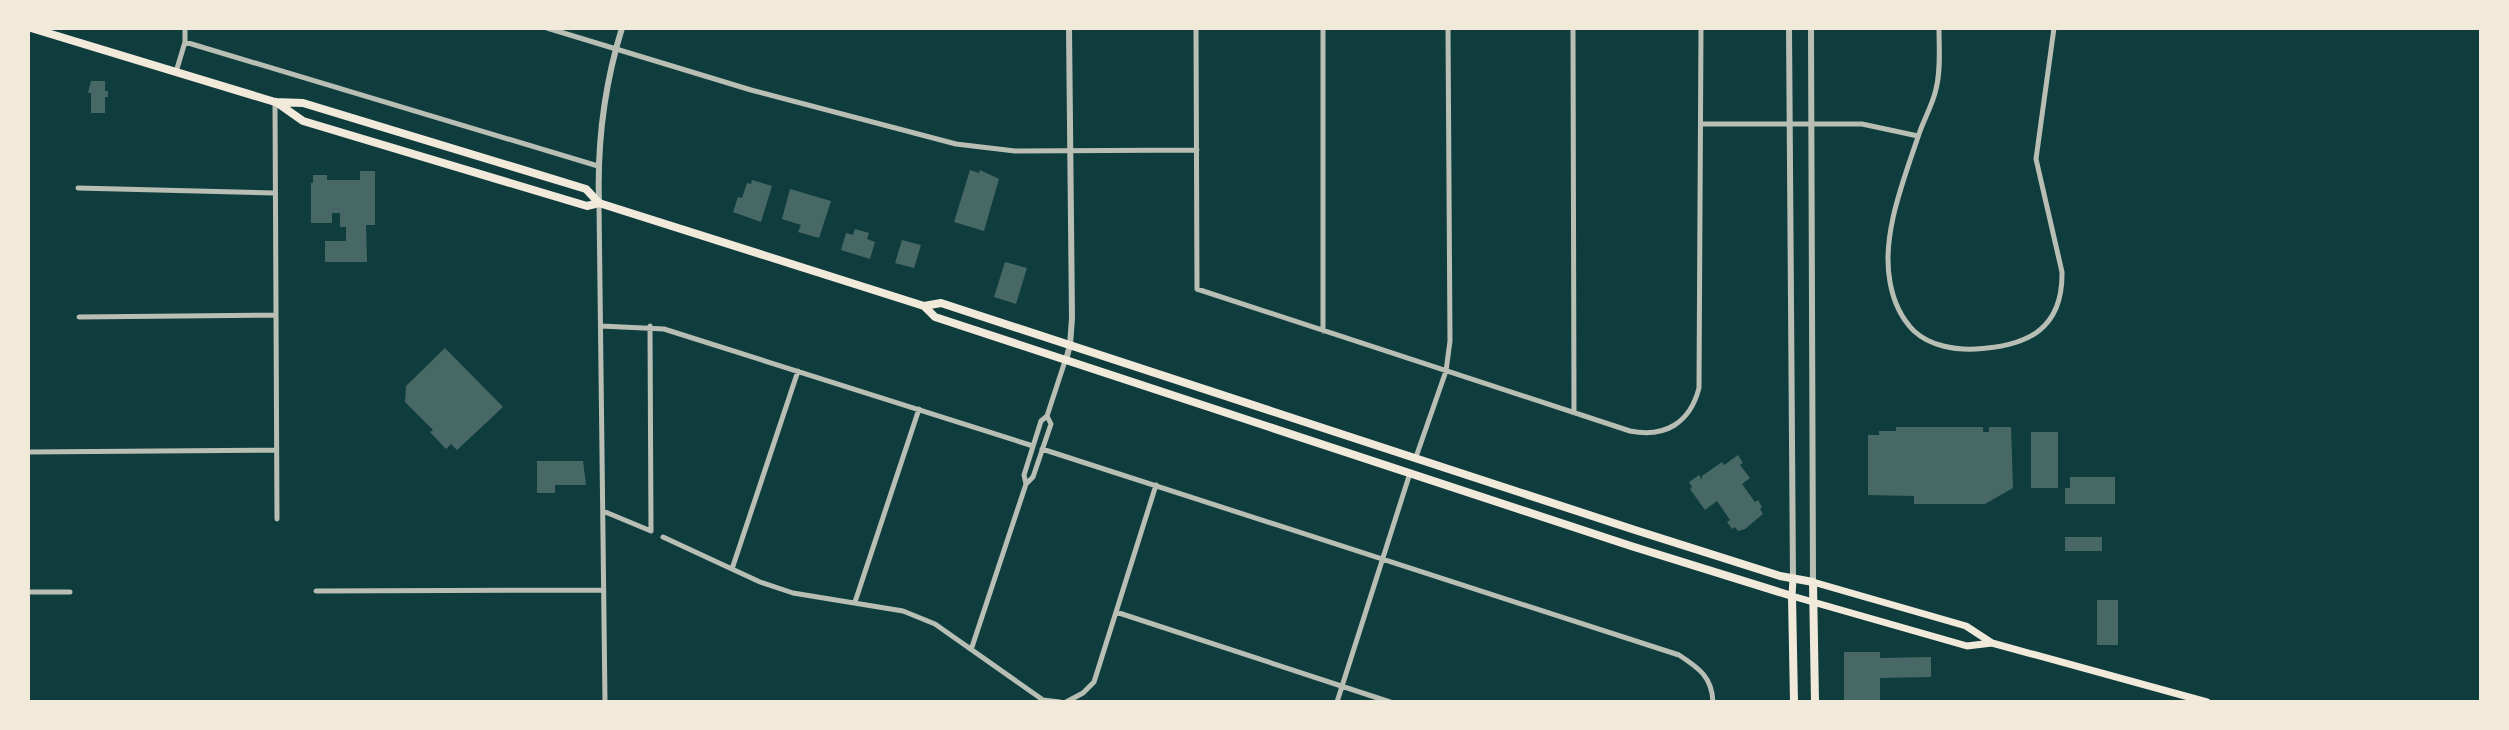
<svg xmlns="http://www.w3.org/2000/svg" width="2509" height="730" font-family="Poppins,sans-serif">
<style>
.building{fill:#486865}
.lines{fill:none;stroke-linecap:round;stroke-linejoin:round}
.minor{stroke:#b8beb3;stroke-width:5}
.tertiary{stroke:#b8beb3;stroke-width:6}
.secondary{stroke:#f1e9da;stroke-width:7}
.primary{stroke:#f1e9da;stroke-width:8}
</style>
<rect width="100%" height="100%" fill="#0f3d3e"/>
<path class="building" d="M91 81H105V91H108V97H105V113H91V93H88Z
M970 170 979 173 980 170 999 179 984 231 954 222Z
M360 171H375V225H366L367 262H325V241H346V227H340V213H332V223H311V183H313V175H327V180H360Z
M752 180 772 186 761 222 733 212 738 197 742 198 747 183 751 184Z
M790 189 831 201 819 238 798 232 801 225 782 219Z
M855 229 869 233 867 239 875 242 870 259 841 250 846 233 853 235Z
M902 240 921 245 914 268 895 263Z
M1005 262 1027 268 1016 304 994 297Z
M445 348 503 407 457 450 451 444 446 449 430 432 433 430 405 402 406 386Z
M1896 427H1983V432H1989V427H2011L2013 488 1985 504H1914V496L1868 495V435H1879V431H1896Z
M2031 432H2058V488H2031Z
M1738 455 1743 463 1740 465 1750 478 1742 484 1755 502 1758 500 1762 507 1760 509 1763 514 1745 529 1738 531 1735 527 1732 529 1727 522 1730 520 1717 501 1705 510 1690 489 1692 487 1689 482 1699 475 1702 480V476L1722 462 1724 465Z
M537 461H583L586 485H555V493H537Z
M2070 477H2115V504H2065V488H2070Z
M2065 537H2102V551H2065Z
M2097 600H2118V645H2097Z
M1844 652H1880V658L1931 657V677L1880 678V702H1844Z"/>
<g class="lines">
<path class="minor" d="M547 28 751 90 956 144 1015 151 1197 150
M1196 28 1197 289 1630 431C1665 438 1690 423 1699 388L1701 28
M1323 28V331
M1573 28 1574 412
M1939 28C1939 48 1941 70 1936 89 1933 104 1924 119 1919 134 1904 179 1881 235 1890 282 1893 299 1901 318 1914 331 1930 346 1955 350 1976 349 2028 346 2063 329 2062 272L2036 159 2054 28
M185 42 598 166
M176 72 185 42V28
M275 103 277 519
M1701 124H1862L1918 136
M78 188 274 193
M599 204 605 702
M79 317 274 315
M601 326 664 329 1033 446
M1042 449 1679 655C1699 668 1712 677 1713 702
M28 452 276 450
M1416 457 1446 371 1450 341 1448 28
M1026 484 1024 475 1041 421 1047 416 1065 361
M603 511 651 531 650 326
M663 537 760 582 793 593 903 611 935 624 1043 700 1060 702
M732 569 798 371
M316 591 603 590
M28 592H70
M855 602 919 409
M1116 612 1390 702
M972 647 1026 484 1033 477 1051 424 1047 416
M1066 702 1083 693 1094 682 1156 485
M1337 702 1410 473"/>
<path class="tertiary" d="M1789 28 1793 578
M1811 28 1813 582
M599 203C597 143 604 86 622 28
M1066 360 1070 345 1072 318 1069 28"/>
<path class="secondary" d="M1793 578 1792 596 1967 646 1992 643
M1813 582 1966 626 1992 643 2207 702"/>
<path class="primary" d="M31 28 275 102 303 103 586 189 599 203 924 306 935 317 1631 546 1792 596 1794 702
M276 102 303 121 587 206 599 203
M924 306 941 303 1635 530 1780 576 1813 582 1815 702"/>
</g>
<rect width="2509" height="730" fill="none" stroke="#f1e9da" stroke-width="60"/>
</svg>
